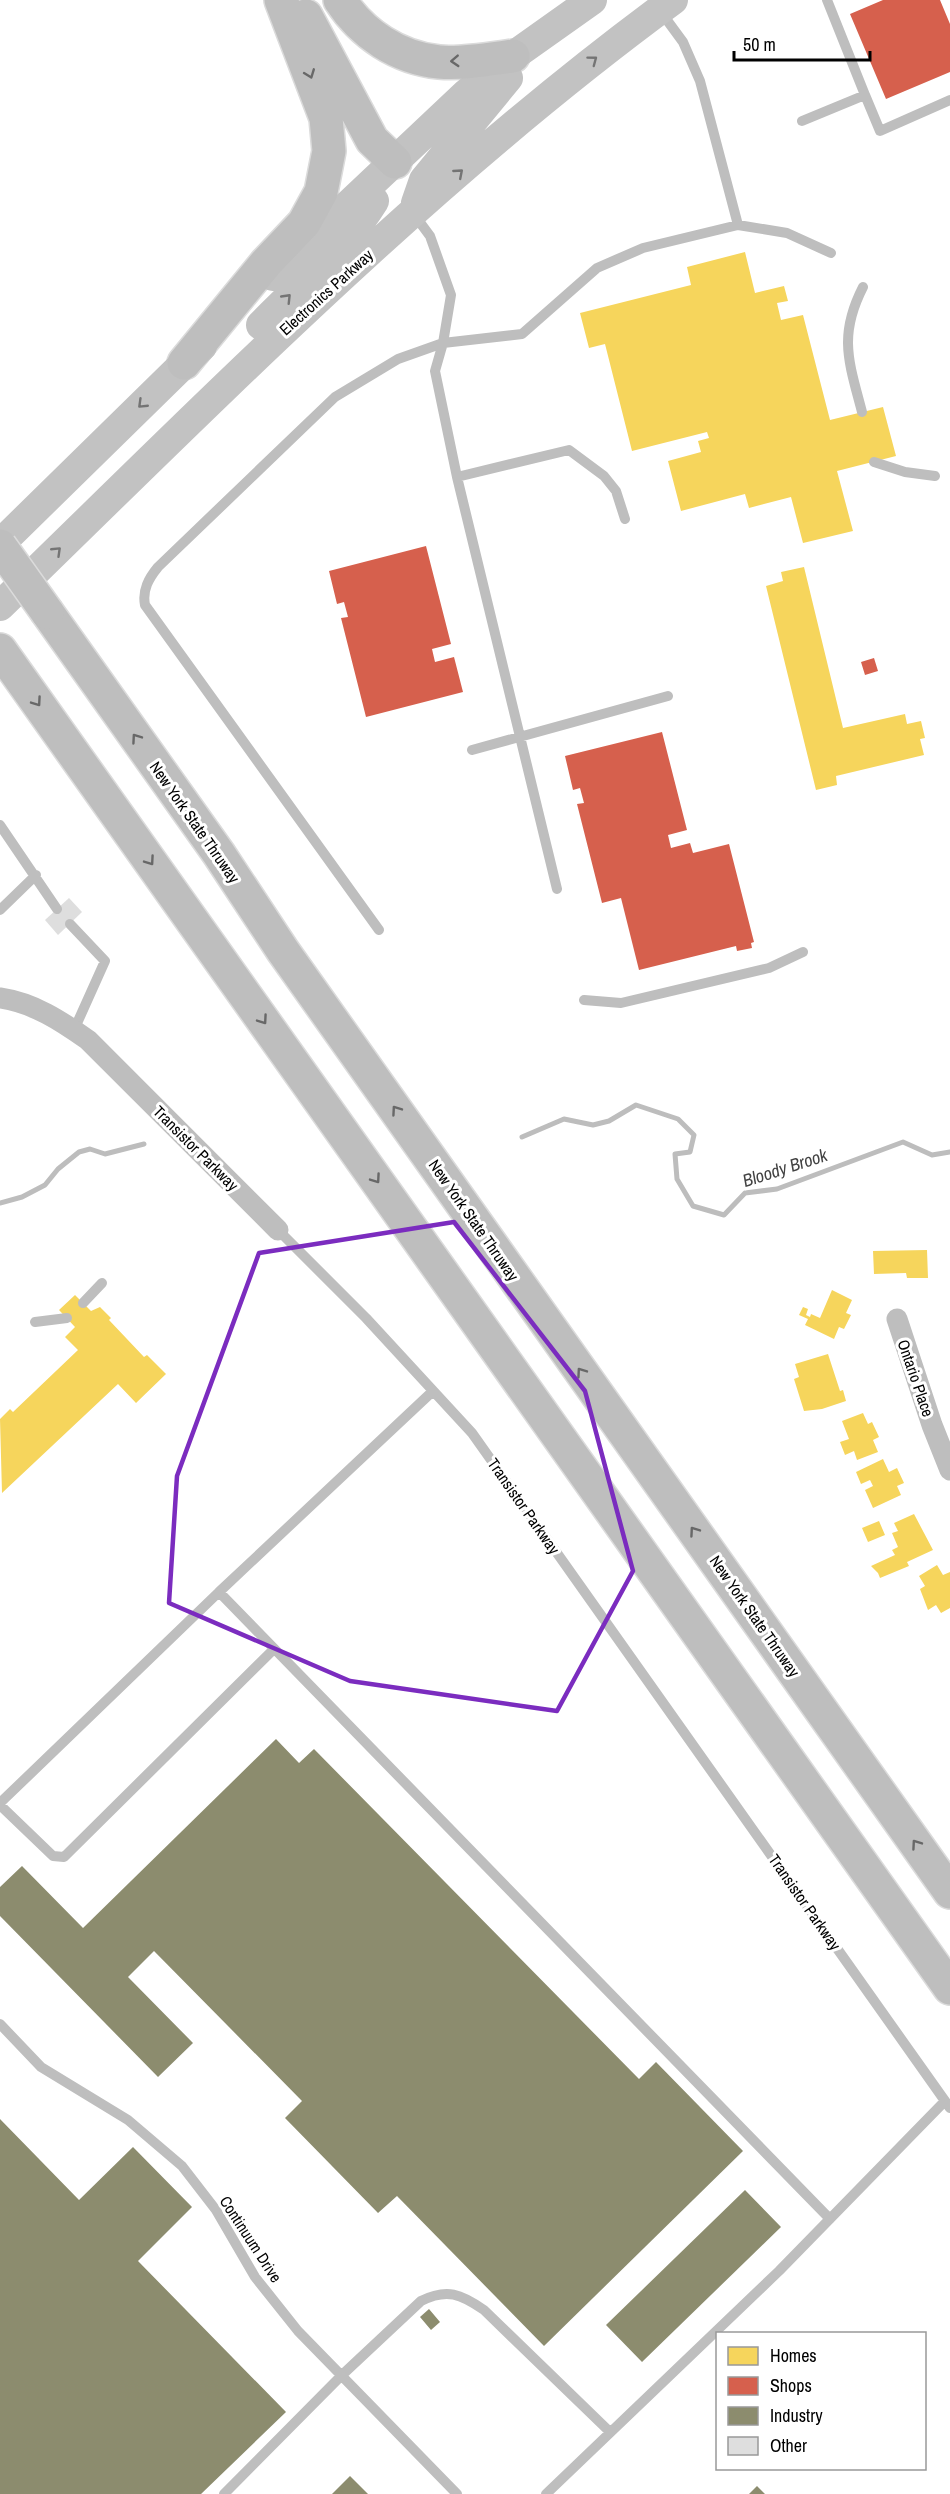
<svg xmlns="http://www.w3.org/2000/svg" width="950" height="2494" font-family="'Archivo Narrow',sans-serif">
<style>
.homes{fill:#f6d55c}
.shops{fill:#d6604d}
.industry{fill:#8c8c6e}
.lines{fill:none;stroke-linecap:round;stroke-linejoin:round}
.stream{stroke:#bdbdbd;stroke-width:5}
.building{fill:#dedede}
.highway-casing{stroke:#dbdbdb;stroke-width:36}
.lane{stroke:#bebebe;stroke-width:10}
.street{stroke:#bebebe;stroke-width:21}
.secondary{stroke:#c2c2c2;stroke-width:30}
.highway{stroke:#bebebe;stroke-width:33}
.highway-bridge-casing{stroke:#dbdbdb;stroke-width:36;stroke-linecap:butt}
.highway-bridge{stroke:#bebebe;stroke-width:33}
.oneway{stroke:#747474}
.oneway2{stroke:#686868}
.marked{fill:none;stroke:#7b2cbf;stroke-width:4.5;stroke-linejoin:round}
.labels{text-anchor:middle;stroke-width:6;stroke-linejoin:round;paint-order:stroke}
.street-label{font-size:16px;fill:#000;stroke:#fff}
.water-label{font-size:18px;font-style:italic;fill:#424242;stroke:#fff}
</style>
<rect width="100%" height="100%" fill="#fff"/>
<path class="homes" d="M745 252 755 293 784 286 788 301 777 303 781 320 803 315 830 420 883 407 896 456 837 471 853 531 803 543 791 497 749 508 745 494 681 511 668 461 701 452 698 441 709 438 707 432 632 451 605 344 589 348 580 313 691 285 687 267Z
M804 567 843 728 905 714 907 724 921 721 925 738 920 739 924 755 836 776 837 785 816 790 766 586 783 581 781 572Z
M927 1250 928 1278H907L906 1273 874 1274 873 1251Z
M832 1290 852 1300 846 1313 851 1315 844 1329 839 1327 834 1339 805 1325 808 1319 799 1315 803 1307 808 1309 806 1315 810 1317 811 1314 820 1318Z
M75 1295 91 1311 100 1307 111 1318 109 1320 144 1357 147 1355 166 1374 136 1403 118 1384 2 1493 0 1419 10 1409 13 1412 78 1350 65 1337 75 1327 59 1310Z
M828 1354 840 1391 843 1390 846 1401 822 1409 804 1411 794 1379 799 1377 795 1364Z
M863 1413 868 1424 872 1422 879 1437 873 1440 878 1452 857 1460 854 1451 845 1455 840 1442 849 1439 842 1421Z
M883 1459 889 1472 897 1468 904 1483 897 1486 901 1495 873 1508 865 1490 873 1486 870 1480 861 1484 856 1472Z
M914 1514 933 1550 907 1562 909 1566 880 1578 878 1573 871 1566 895 1555 892 1550 898 1547 892 1533 898 1531 894 1523Z
M879 1521 885 1535 868 1542 862 1528Z
M937 1565 943 1575 950 1572V1608L941 1613 936 1605 928 1610 920 1589 925 1586 919 1576Z"/>
<path class="shops" d="M883 0H940L950 24V72L886 99 850 14Z
M426 546 451 644 432 649 435 662 454 657 463 692 366 717 341 618 348 617 344 602 337 604 329 571Z
M874 658 878 671 865 675 861 662Z
M662 732 687 830 668 835 671 848 690 843 693 853 729 844 754 942 751 943 752 948 737 951 736 946 639 970 621 898 602 903 577 804 584 803 580 788 573 790 565 756Z"/>
<path class="industry" d="M276 1739 299 1763 314 1749 639 2079 656 2062 743 2151 544 2346 397 2196 378 2213 285 2118 302 2101 154 1951 128 1977 193 2043 158 2077 0 1916V1887L22 1866 83 1928Z
M0 2119 79 2200 133 2147 192 2207 138 2261 286 2412 201 2494H0Z
M745 2190 781 2227 642 2362 606 2325Z
M429 2309 440 2322 431 2330 420 2317Z
M350 2476 368 2494H332Z
M757 2486 765 2494H749Z"/>
<g class="lines">
<path class="stream" d="M522 1137 564 1119 593 1125 609 1121 636 1105 678 1119 694 1135 690 1152 675 1154 677 1179 693 1206 724 1215 745 1193 777 1189 903 1142 932 1155 950 1152
M0 1203 22 1197 45 1185 58 1169 79 1152 90 1149 105 1154 144 1144"/>
</g>
<path class="building" d="M69 898 82 912 58 935 45 920Z"/>
<g class="lines">
<g class="highway-casing">
<path id="highway" d="M340 0C362 34 398 58 439 62 463 64 490 59 513 56
M306 16 372 140 395 162
M184 363 266 263 304 223 321 192 329 151 326 118 281 0
M47 612 219 854 283 951 950 1892
M0 650 950 1988"/>
</g>
<path class="lane" d="M827 0 865 95
M802 121 865 95 880 131 950 100
M413 213 430 236 451 295 443 343 522 334 597 268 643 248 738 225 700 81 683 42 661 12
M738 225 787 233 831 253
M443 343 435 371 457 477 557 889
M862 412C849 362 838 336 863 287
M874 462 905 472 935 476
M457 477 569 450 604 476 616 491 625 519
M472 750 668 696
M0 825 57 909
M0 910 36 875
M70 924 105 961 74 1030
M379 930 145 605C142 590 149 578 158 567L335 397 398 359 443 343
M584 1000 621 1003 769 968 803 952
M278 1230 366 1318 472 1433 950 2108
M83 1303 102 1283
M35 1322 67 1318
M433 1391 219 1592 830 2219
M0 1803 219 1592
M0 1805 53 1856 64 1857 274 1649
M0 2024 41 2067 128 2120 182 2166 216 2210 255 2277 298 2331 457 2494
M224 2494 342 2375 421 2301C447 2288 461 2294 484 2310L610 2432
M546 2494 779 2271 945 2101"/>
<path class="street" d="M0 998C34 1003 61 1021 88 1040L278 1230
M897 1319 932 1425 950 1470"/>
<path class="secondary" d="M416 203 424 180 508 78
M273 276 466 94 513 56 592 0
M261 325C299 286 345 248 374 201
M0 544 202 346
M0 606C216 396 429 179 673 0"/>
<use href="#highway" class="highway"/>
<g class="highway-bridge-casing">
<path id="highway-bridge" d="M0 546 47 612"/>
</g>
<use href="#highway-bridge" class="highway-bridge"/>
</g>
<defs><path id="oneway-chevron" d="M-2-3.5L2.5 0L-2 3.5" fill="none" stroke-width="1.6" stroke-linecap="round" stroke-linejoin="round" transform="scale(1.5)"/></defs>
<g class="oneway">
<use href="#oneway-chevron" transform="translate(593 60) rotate(-37)"/>
<use href="#oneway-chevron" transform="translate(459 173) rotate(-41)"/>
<use href="#oneway-chevron" transform="translate(287 298) rotate(-46)"/>
<use href="#oneway-chevron" transform="translate(142 404) rotate(136)"/>
<use href="#oneway-chevron" transform="translate(57 551) rotate(-44)"/>
</g>
<g class="oneway2">
<use href="#oneway-chevron" transform="translate(455 61) rotate(177)"/>
<use href="#oneway-chevron" transform="translate(310 74) rotate(69)"/>
<use href="#oneway-chevron" transform="translate(37 702) rotate(55)"/>
<use href="#oneway-chevron" transform="translate(136 738) rotate(-125)"/>
<use href="#oneway-chevron" transform="translate(150 861) rotate(55)"/>
<use href="#oneway-chevron" transform="translate(263 1020) rotate(55)"/>
<use href="#oneway-chevron" transform="translate(396 1110) rotate(-125)"/>
<use href="#oneway-chevron" transform="translate(376 1179) rotate(55)"/>
<use href="#oneway-chevron" transform="translate(581 1372) rotate(-125)"/>
<use href="#oneway-chevron" transform="translate(694 1531) rotate(-125)"/>
<use href="#oneway-chevron" transform="translate(916 1844) rotate(-125)"/>
</g>
<path class="marked" d="M454 1222 585 1391 633 1571 557 1711 350 1681 169 1603 177 1476 259 1253Z"/>
<g class="labels">
<g class="street-label">
<text transform="translate(326 292) rotate(-42)" y="6">Electronics Parkway</text>
<text transform="translate(195 822) rotate(55)" y="6">New York State Thruway</text>
<text transform="translate(196 1148) rotate(45)" y="6">Transistor Parkway</text>
<text transform="translate(474 1220) rotate(55)" y="6">New York State Thruway</text>
<text transform="translate(916 1378) rotate(71)" y="6">Ontario Place</text>
<text transform="translate(524 1506) rotate(55)" y="6">Transistor Parkway</text>
<text transform="translate(755 1616) rotate(55)" y="6">New York State Thruway</text>
<text transform="translate(805 1902) rotate(55)" y="6">Transistor Parkway</text>
<text transform="translate(251 2239) rotate(57)" y="6">Continuum Drive</text>
</g>
<g class="water-label">
<text transform="translate(785 1168) rotate(-18)" y="6">Bloody Brook</text>
</g>
</g>
<rect x="716" y="2332" width="210" height="138" fill="#ffffff" stroke="#999999" stroke-width="1.5"/>
<rect x="728" y="2347" width="30" height="18" fill="#f6d55c" stroke="#999999" stroke-width="1.5"/>
<text x="770" y="2362" font-size="18" fill="#000000">Homes</text>
<rect x="728" y="2377" width="30" height="18" fill="#d6604d" stroke="#999999" stroke-width="1.5"/>
<text x="770" y="2392" font-size="18" fill="#000000">Shops</text>
<rect x="728" y="2407" width="30" height="18" fill="#8c8c6e" stroke="#999999" stroke-width="1.5"/>
<text x="770" y="2422" font-size="18" fill="#000000">Industry</text>
<rect x="728" y="2437" width="30" height="18" fill="#dedede" stroke="#999999" stroke-width="1.5"/>
<text x="770" y="2452" font-size="18" fill="#000000">Other</text>
<path d="M734 51v9h136v-9" fill="none" stroke="#000000" stroke-width="3"/>
<text x="743" y="51" font-size="18" fill="#000000" stroke="#ffffff" stroke-width="4.5" paint-order="stroke">50 m</text>
</svg>
